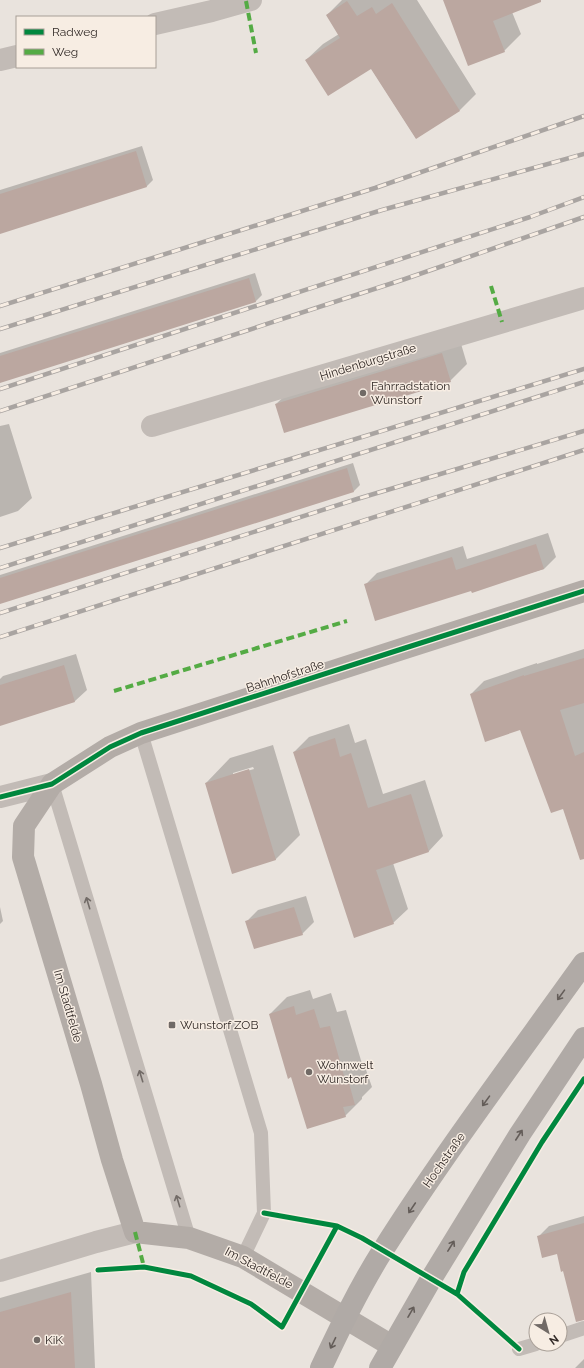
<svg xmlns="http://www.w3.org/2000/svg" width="584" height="1368" font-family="Raleway,sans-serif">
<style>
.shadow{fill:#0003;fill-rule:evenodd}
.building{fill:#bba7a0}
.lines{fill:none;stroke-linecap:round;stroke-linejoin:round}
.lane{stroke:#c2bbb6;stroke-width:14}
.street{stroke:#c2bbb6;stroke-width:22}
.secondary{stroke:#b3aca7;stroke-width:22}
.primary{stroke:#b0aaa6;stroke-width:22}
.rail-casing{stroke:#a9a4a1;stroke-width:4.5}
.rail{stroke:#f7ede3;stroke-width:3;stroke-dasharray:9;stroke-linecap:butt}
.quiet{stroke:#54ab44;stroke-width:4;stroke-dasharray:8 4;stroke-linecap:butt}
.cycleway-casing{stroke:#f7ede3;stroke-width:8}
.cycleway{stroke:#00873e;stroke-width:5}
.oneway{stroke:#726b67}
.oneway2{stroke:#645d59}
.poi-dot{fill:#716a66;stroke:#f7ede3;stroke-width:1.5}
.labels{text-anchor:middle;stroke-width:3;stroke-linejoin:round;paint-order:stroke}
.street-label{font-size:12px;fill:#312926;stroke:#f7ede3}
.poi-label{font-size:12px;fill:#312926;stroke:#f7ede3;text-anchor:start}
</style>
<rect width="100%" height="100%" fill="#e9e3dd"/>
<path class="shadow" d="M342 0H417L476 94 460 110 416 138 371 68 306 60 323 44 339 34 327 15Z
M444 0H530L512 12 521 34 504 51Z
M142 146 153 180 147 186 0 233V190Z
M255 273 262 295 256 301 0 382V353Z
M459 337 467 364 450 381 276 404 293 388Z
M9 424 32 498 18 511 0 517V426Z
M353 463 360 485 354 491 0 603V575Z
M548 533 556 557 544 569 472 590 365 585 377 573 463 546 467 559Z
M584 649V831L563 808 521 729 471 694 484 681 537 663V664Z
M76 654 87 690 75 701 2 724 0 718V679L3 676Z
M349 724 355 743 366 739 383 794 425 780 443 836 429 851 393 863 408 909 393 923 294 752 309 737Z
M273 745 300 835 275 860 206 783 230 758ZM253 767 254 769 233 775V773Z
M306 896 314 922 302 934 246 922 258 910Z
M0 907 3 921 0 924Z
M310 990 313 999 331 993 337 1012 346 1010 363 1067H365L372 1087 362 1097V1099L345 1116 292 1076 270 1014 287 997Z
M584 1216V1279L557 1253 538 1237 549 1226Z
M91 1272 95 1368H0V1298Z
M584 1359V1368H575Z"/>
<path class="building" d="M443 0H541V2L493 21 505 52 468 66Z
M347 1 357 16 372 7 376 14 392 3 460 111 416 139 371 69 328 96 305 60 340 38 326 15Z
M136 151 147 187 0 234V194Z
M249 278 256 302 0 383V356Z
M442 353 451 382 284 433 275 404Z
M347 468 354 492 0 604V578Z
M536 544 544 569 472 593 471 591 375 621 364 584 452 557 456 570Z
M584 658V703L560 710 575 756 584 752V859L580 860 563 809 551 813 520 730 485 742 470 694 524 675V676Z
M64 665 75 702 0 726V685Z
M335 738 340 757 351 753 368 808 411 794 429 852 376 870 394 924 354 938 293 752Z
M249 769 276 860 232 874 205 783Z
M294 907 303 935 254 949 245 921Z
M294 1006 296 1015 314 1009 320 1028 330 1026 346 1083H349L355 1105 343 1107 346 1117 307 1129 291 1077 288 1079 269 1014Z
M584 1223V1320L576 1322 563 1271 561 1272 557 1254 542 1258 537 1236Z
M71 1292 75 1368H0V1312Z"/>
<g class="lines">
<path class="lane" d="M141 733 261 1133 264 1213 243 1257
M52 784 189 1238
M560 1336 584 1328
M519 1349 536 1344"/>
<path class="street" d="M155 24 212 11 251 0
M0 60 17 56
M152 426 584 298
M0 797 52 784
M0 1271 96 1242 135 1232"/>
<path class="secondary" d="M392 1346 243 1257 189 1238 135 1232 112 1160 91 1084 23 857 24 826 52 784 110 747 141 733 405 648 584 591"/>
<path class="primary" d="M321 1368C340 1328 359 1288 383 1250 445 1152 516 1058 584 963
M380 1368 431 1279 520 1134 584 1038"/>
<g class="rail-casing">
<path id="rail" d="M0 306 375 188 584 116
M0 329 382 210 584 154
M0 389 530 217 584 197
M0 411 405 279 584 217
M0 548 584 369
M0 568 584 382
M0 613 357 499 584 431
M0 637 584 450"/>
</g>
<use href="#rail" class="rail"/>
<path class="quiet" d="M246 1 256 53
M491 286 502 322
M114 691 347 621
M135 1232 144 1267"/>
<g class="cycleway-casing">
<path id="cycleway" d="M0 797 52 784 110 747 141 733 405 648 584 591
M264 1213 337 1226 362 1238 457 1294 519 1349
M98 1270 144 1267 191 1276 251 1304 282 1327 337 1226
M457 1294 464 1272 542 1142 584 1079"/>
</g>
<use href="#cycleway" class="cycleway"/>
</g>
<defs><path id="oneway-shaft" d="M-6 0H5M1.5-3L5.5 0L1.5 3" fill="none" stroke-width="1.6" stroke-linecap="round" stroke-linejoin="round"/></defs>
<g class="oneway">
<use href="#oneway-shaft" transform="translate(88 903) rotate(-107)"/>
<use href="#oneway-shaft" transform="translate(141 1076) rotate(-107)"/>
<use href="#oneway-shaft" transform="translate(178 1201) rotate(-107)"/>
</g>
<g class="oneway2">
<use href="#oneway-shaft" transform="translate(561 995) rotate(126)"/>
<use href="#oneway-shaft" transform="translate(486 1101) rotate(126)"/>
<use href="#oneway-shaft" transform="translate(519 1135) rotate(-57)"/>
<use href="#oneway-shaft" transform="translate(412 1208) rotate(124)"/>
<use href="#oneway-shaft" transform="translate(451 1246) rotate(-58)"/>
<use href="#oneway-shaft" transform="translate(411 1312) rotate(-60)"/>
<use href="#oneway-shaft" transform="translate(333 1343) rotate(116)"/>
</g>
<g class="poi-dot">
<circle cx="363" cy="393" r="4"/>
<rect x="168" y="1021" width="8" height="8" rx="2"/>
<circle cx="309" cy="1072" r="4"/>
<circle cx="37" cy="1340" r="4"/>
</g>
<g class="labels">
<g class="street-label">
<text transform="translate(368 362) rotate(-17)" y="4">Hindenburgstraße</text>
<text transform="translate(285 676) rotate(-18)" y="4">Bahnhofstraße</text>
<text transform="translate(68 1006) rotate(74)" y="4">Im Stadtfelde</text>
<text transform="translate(444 1160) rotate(-55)" y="4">Hochstraße</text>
<text transform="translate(259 1268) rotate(28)" y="4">Im Stadtfelde</text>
</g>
<g class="poi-label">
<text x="371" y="390">Fahrradstation<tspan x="371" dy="14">Wunstorf</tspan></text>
<text x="180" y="1029">Wunstorf ZOB</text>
<text x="317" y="1069">Wohnwelt<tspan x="317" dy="14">Wunstorf</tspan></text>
<text x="45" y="1344">KiK</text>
</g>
</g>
<rect x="16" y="16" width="140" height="52" fill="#f7ede3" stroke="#a89f97"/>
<rect x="24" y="29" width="20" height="6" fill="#00873e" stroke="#a89f97"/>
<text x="52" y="36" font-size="12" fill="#312926">Radweg</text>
<rect x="24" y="49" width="20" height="6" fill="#54ab44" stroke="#a89f97"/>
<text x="52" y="56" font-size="12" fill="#312926">Weg</text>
<g transform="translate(548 1332) rotate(143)"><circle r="19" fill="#f7ede3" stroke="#a89f97"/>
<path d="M0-3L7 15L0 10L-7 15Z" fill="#716a66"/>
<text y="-6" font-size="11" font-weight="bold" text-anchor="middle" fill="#312926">N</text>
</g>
</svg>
